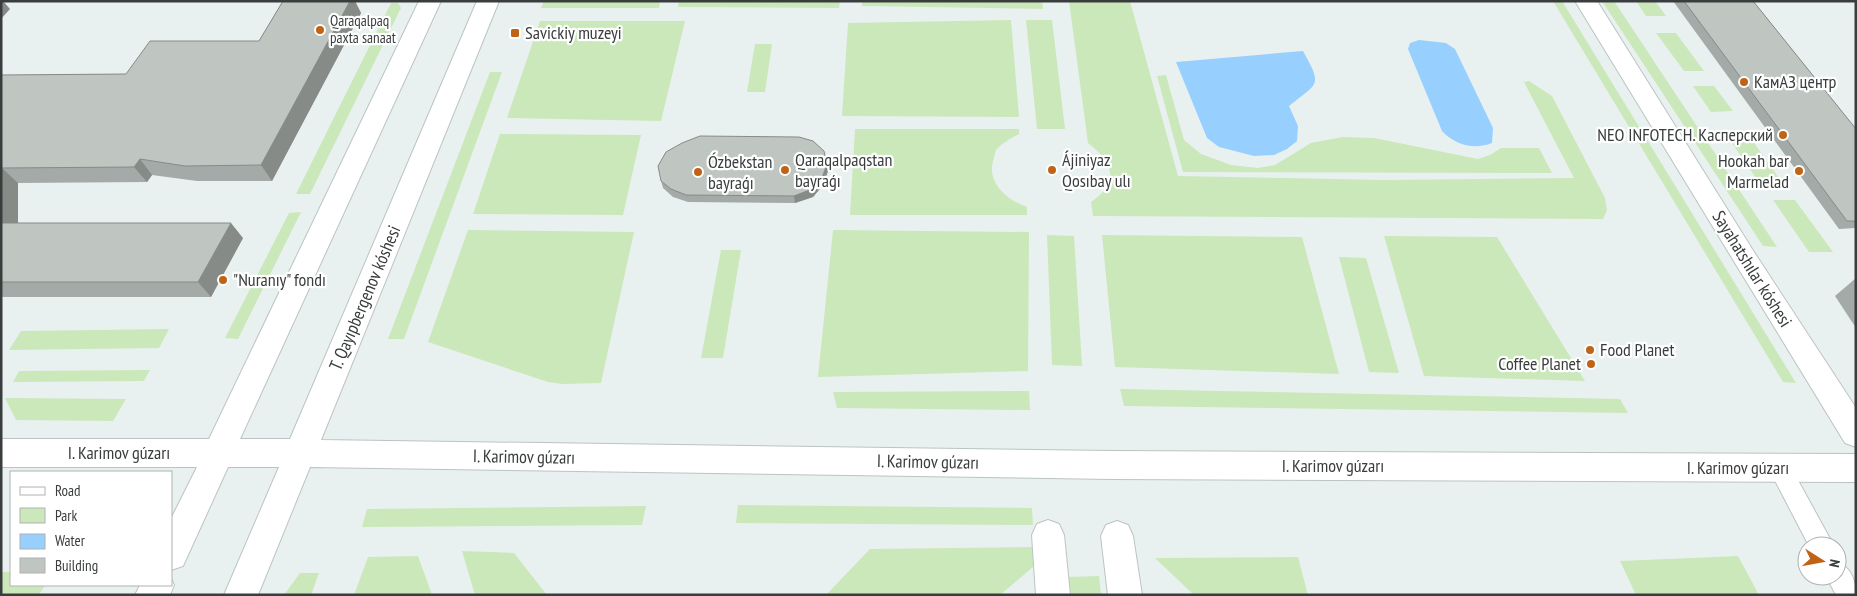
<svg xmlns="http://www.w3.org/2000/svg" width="1857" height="596" font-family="'PT Sans Narrow',sans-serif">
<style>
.green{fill:#cae8ba}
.water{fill:#97cfff}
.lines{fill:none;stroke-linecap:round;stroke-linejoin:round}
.lane-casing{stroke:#bcc3c3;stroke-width:2}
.street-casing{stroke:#bcc3c3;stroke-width:2}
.secondary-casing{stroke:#bcc3c3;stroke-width:2}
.lane{fill:#fff;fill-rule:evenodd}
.street{fill:#fff;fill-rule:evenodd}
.secondary{fill:#fff;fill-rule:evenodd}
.wall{fill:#a4aaa7}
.shaded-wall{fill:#868b88}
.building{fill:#bfc6c2;stroke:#868b88}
.poi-dot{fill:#c16317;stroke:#fff;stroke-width:2}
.labels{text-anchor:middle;stroke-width:4.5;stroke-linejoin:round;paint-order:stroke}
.far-poi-label{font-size:15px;fill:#3a3d3d;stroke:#fff;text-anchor:start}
.poi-label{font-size:18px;fill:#3a3d3d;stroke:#fff;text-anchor:start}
.street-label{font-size:18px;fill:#3a3d3d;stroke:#fff}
</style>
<rect width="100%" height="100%" fill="#e9f1f0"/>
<path class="green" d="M544 1H660L659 8H541Z
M679 1H840L839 8 678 7Z
M862 1H1042L1043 9 862 6Z
M1069 1H1130L1178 176 1385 180 1574 178 1524 82 1529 81 1552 96 1605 198 1607 210 1603 219 1093 216 1091 202C1121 182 1113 162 1088 143Z
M1553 1H1562L1796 383 1783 382Z
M1602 1H1614L1777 247 1763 246Z
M1636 1H1655L1666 16H1646Z
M391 3H398L401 8 310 194H296Z
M1011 20 1019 117 842 116 848 23Z
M1026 20H1052L1065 129H1037Z
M540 21H685L661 121 507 118Z
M1656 33H1676L1704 71H1684Z
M755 44H772L765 92H747Z
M490 72H502L404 339H388Z
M1166 75 1184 140 1201 154 1231 165 1258 168 1275 165 1311 143 1343 137 1374 138 1478 159 1490 155 1501 148H1539L1552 173 1183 172 1157 76Z
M1693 86H1714L1733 111 1711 112Z
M855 129H1019V134C1012 138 1002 143 996 150 995 153 994 158 993 161 987 184 1008 200 1027 207V215H850Z
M500 134 641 135 623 215 473 214Z
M1730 140H1752L1779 178H1756Z
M1773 200H1795L1833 252H1809Z
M301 212 238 339 225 338 289 213Z
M468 230 634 232 601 383 563 384 548 382 428 342Z
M833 230 1029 232 1028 371 818 377Z
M1047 235 1074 236 1082 366 1052 365Z
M1102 235 1302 237 1339 374 1115 367Z
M1384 236 1497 237 1585 381 1424 376Z
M721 250H741L723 358H701Z
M1339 257 1366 258 1399 373 1369 372Z
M169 329 159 348 9 350 21 331Z
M150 370 144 381 13 382 19 371Z
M1120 389 1620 399 1628 413 1124 406Z
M1029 391 1030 410 837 408 833 392Z
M5 398 126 399 113 421 16 420Z
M738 505 1032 508 1033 525 736 523Z
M646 506 642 525 362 527 367 509Z
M1035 547 1047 555 1000 595H826L870 549Z
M462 551 514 553 547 595H475Z
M418 556 432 595H354L368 557Z
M1738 556 1759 595H1636L1620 561Z
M1298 557 1308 595H1194L1155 558Z
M1 572H11V585H45L39 595H1Z
M300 573H319L311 595H284Z
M1099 576 1101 595H1070L1068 577Z"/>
<path class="water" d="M1419 40 1446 43 1455 49 1493 128 1492 143C1474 150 1455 145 1442 131L1408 49 1410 43Z
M1303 51C1323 87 1318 82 1289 106L1298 126 1297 141 1287 149 1274 155 1254 156 1219 147 1207 138 1176 62Z"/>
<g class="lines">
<g class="lane-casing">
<path id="lane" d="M1780 459 1788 462 1834 546H1809L1769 469 1772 462Z
M1837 562C1851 567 1856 581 1856 595H1836L1826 576H1837Z"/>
</g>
<g class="street-casing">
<path id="street" d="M1575 1H1597L1754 252 1856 408V447L1845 443Z
M1048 520 1059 524 1064 535 1070 595H1036L1032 535 1037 524Z
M1117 521 1128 525 1133 536 1142 595H1108L1101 536 1106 525Z"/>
</g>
<g class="secondary-casing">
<path id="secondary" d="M419 1H441L240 439H290L477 1H499L321 440 1111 451 1856 454V482L1111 479 310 467 258 595H224L279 467H228L183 566 171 570V519L197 467H1V439H209Z
M171 579 174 585 170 595H135L140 585H171Z"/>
</g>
<use href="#lane" class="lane"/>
<use href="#street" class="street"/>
<use href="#secondary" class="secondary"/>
</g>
<path class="wall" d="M283 1H355L361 13 272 181H197L152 175 147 182 18 183V223L243 238 211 297H1V75L126 74 259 41Z
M1673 1H1753L1856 129V228L1839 229Z
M828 171 823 185 813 197 795 203 688 202 673 197 663 188 661 181Z
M1856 278V328L1835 296Z"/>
<path class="shaded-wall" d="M1 1H3L10 9 1 19Z
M350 1H355L361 13 272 181 261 165Z
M140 159 152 175 147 182 134 167Z
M827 164 828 171 823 185 813 197 795 203 794 196Z
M2 168 18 183V238L2 223Z
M231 223 243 238 211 297 198 282Z"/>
<path class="building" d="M283 1H350L261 165 185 166 140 159 134 167 2 168V223H231L198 282H1V75L126 74 150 41H259Z
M1684 1H1753L1856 129V221H1847Z
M700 136 799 137 813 141 824 151 827 164 822 178 812 189 794 196 686 195 671 189 661 181 658 166 666 152 682 143Z"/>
<g class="poi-dot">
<circle cx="320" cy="30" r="5"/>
<rect x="510" y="28" width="10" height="10" rx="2.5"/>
<circle cx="1744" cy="82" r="5"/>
<circle cx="1783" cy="135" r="5"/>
<circle cx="785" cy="170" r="5"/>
<circle cx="1052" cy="170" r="5"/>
<circle cx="1799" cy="171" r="5"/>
<circle cx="698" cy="172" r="5"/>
<circle cx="223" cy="280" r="5"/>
<circle cx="1590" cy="350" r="5"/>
<circle cx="1591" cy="364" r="5"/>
</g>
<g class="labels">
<g class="far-poi-label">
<text x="330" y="26">Qaraqalpaq<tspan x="330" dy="17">paxta sanaat</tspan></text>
</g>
<g class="poi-label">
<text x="525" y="39">Savickiy muzeyi</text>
<text x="1754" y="88">КамАЗ центр</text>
<text x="1773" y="141" text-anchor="end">NEO INFOTECH. Касперский</text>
<text x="795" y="166">Qaraqalpaqstan<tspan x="795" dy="21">bayraǵı</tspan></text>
<text x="1062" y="166">Ájiniyaz<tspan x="1062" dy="21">Qosıbay ulı</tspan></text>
<text x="1789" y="167" text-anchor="end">Hookah bar<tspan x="1789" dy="21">Marmelad</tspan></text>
<text x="708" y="168">Ózbekstan<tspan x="708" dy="21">bayraǵı</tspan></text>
<text x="233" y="286">"Nuranıy" fondı</text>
<text x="1600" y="356">Food Planet</text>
<text x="1581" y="370" text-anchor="end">Coffee Planet</text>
</g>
<g class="street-label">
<text transform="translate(1752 269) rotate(58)" y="6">Sayahatshılar kóshesi</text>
<text transform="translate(365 298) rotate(-67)" y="6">T. Qayıpbergenov kóshesi</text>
<text x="119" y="459">I. Karimov gúzarı</text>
<text transform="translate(524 457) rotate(1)" y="6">I. Karimov gúzarı</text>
<text transform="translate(928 462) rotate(1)" y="6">I. Karimov gúzarı</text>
<text x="1333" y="472">I. Karimov gúzarı</text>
<text x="1738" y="474">I. Karimov gúzarı</text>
</g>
</g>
<rect width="1857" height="596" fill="none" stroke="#3a3d3d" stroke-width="5"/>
<rect x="10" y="471" width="162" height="115" fill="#ffffff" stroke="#b0b1b1"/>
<rect x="20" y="487" width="25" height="8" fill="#ffffff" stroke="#b0b1b1"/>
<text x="55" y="496" font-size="15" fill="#3a3d3d">Road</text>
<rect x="20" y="508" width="25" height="15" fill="#cae8ba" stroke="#b0b1b1"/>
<text x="55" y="521" font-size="15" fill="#3a3d3d">Park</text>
<rect x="20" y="534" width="25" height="15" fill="#97cfff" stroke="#b0b1b1"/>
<text x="55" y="546" font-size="15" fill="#3a3d3d">Water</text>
<rect x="20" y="558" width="25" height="15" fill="#bfc6c2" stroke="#b0b1b1"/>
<text x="55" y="571" font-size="15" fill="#3a3d3d">Building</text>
<g transform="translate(1822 561) rotate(101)"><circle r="24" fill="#ffffff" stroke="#b0b1b1"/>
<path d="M0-4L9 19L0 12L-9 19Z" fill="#c16317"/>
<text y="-8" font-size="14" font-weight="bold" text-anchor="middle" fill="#3a3d3d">N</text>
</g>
</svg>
